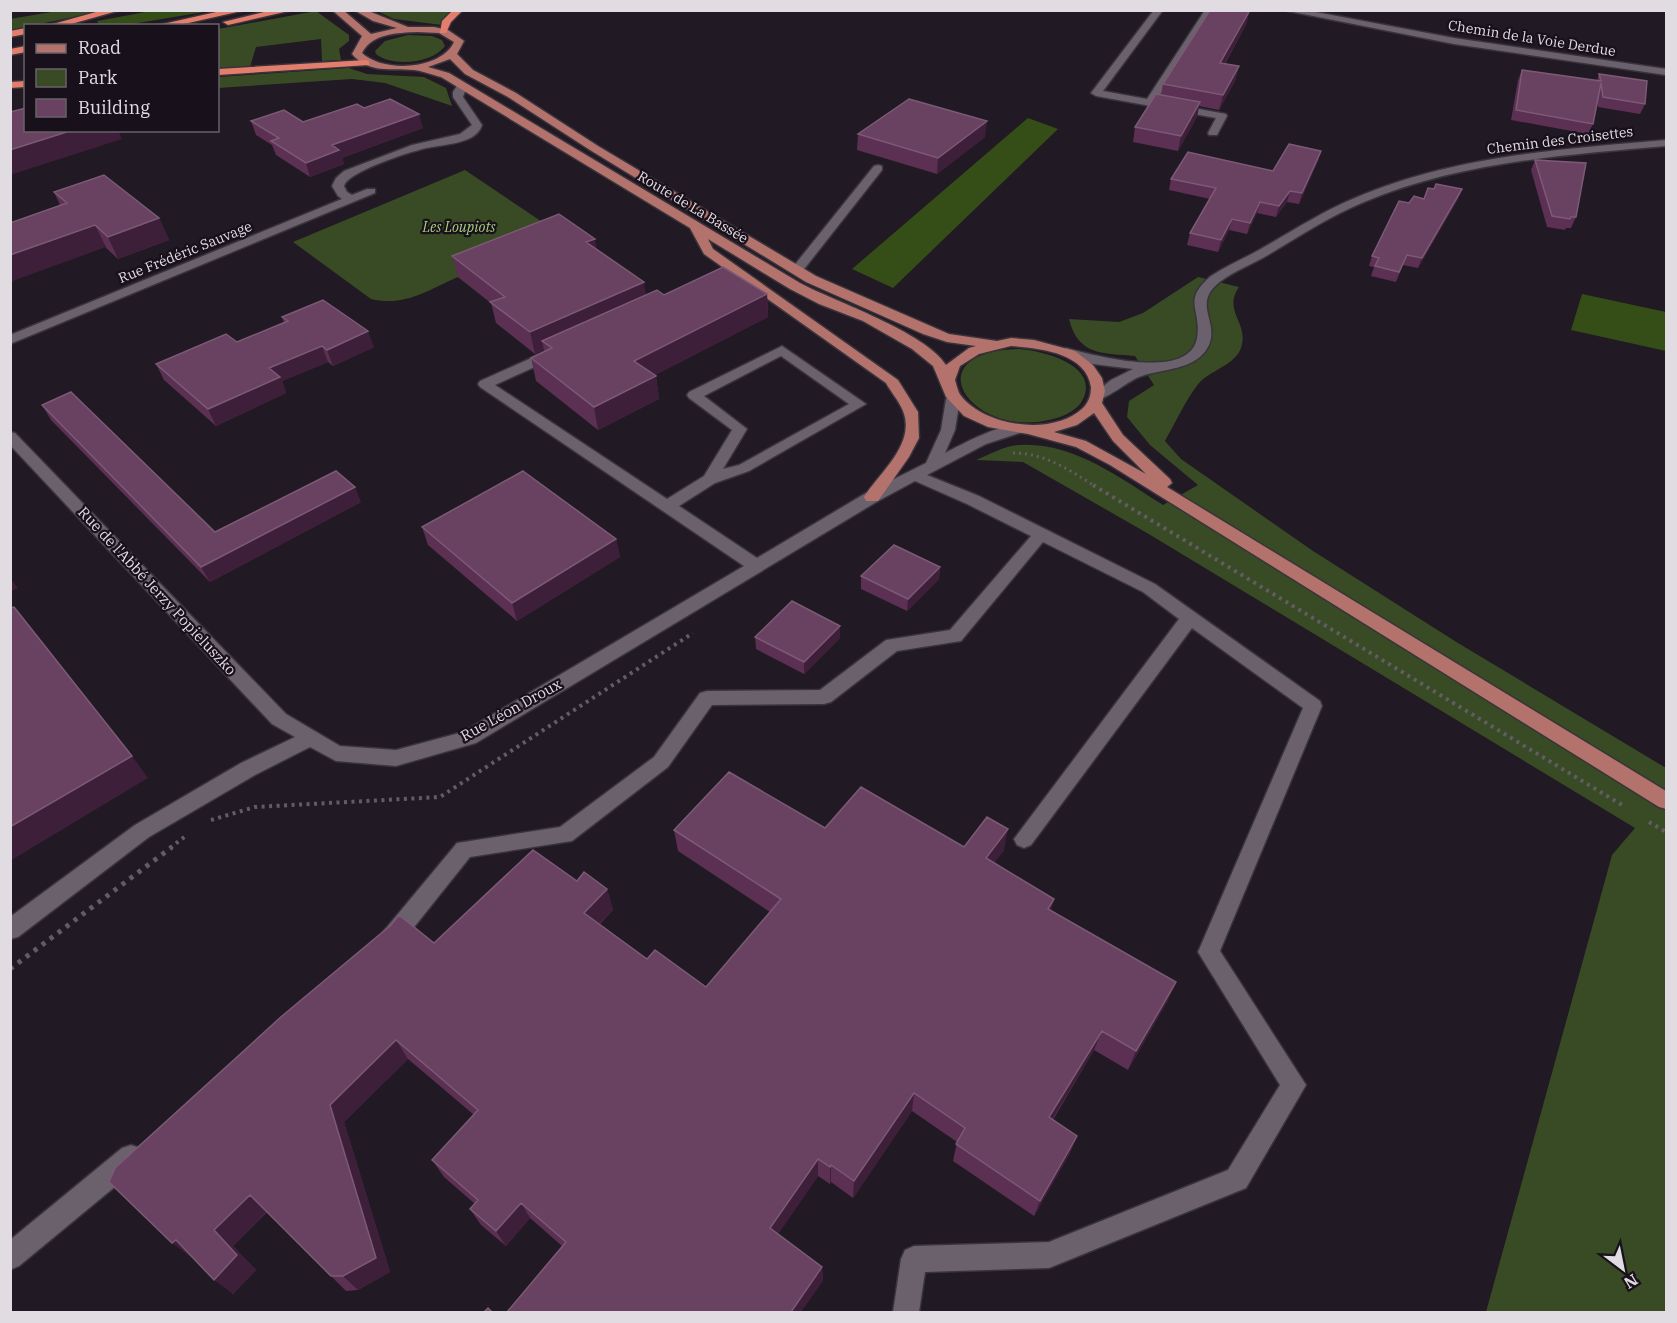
<svg xmlns="http://www.w3.org/2000/svg" width="1677" height="1323" font-family="'IBM Plex Serif',serif">
<style>
.green{fill:#384b24}
.forest{fill:#354e17}
.lines{fill:none;stroke-linecap:round;stroke-linejoin:round}
.minor-casing{stroke:#39343b;stroke-width:3}
.major-casing{stroke:#39343b;stroke-width:3}
.highway-casing{stroke:#39343b;stroke-width:3}
.path-far2{stroke:#635c65;stroke-width:3;stroke-dasharray:2 4;stroke-linecap:butt}
.path-far1{stroke:#635c65;stroke-width:4;stroke-dasharray:3 4.5;stroke-linecap:butt}
.path{stroke:#635c65;stroke-width:5;stroke-dasharray:4 6;stroke-linecap:butt}
.minor{fill:#6a616d;fill-rule:evenodd}
.major{fill:#b3726c;fill-rule:evenodd}
.highway{fill:#e47e6c;fill-rule:evenodd}
.wall{fill:#5b3053}
.shaded-wall{fill:#3e1f39}
.building{fill:#694262;stroke:#7c5a76;stroke-width:1.5}
.labels{text-anchor:middle;stroke-width:4.5;stroke-linejoin:round;paint-order:stroke}
.far-street-label{font-size:14px;fill:#e1dbe2;stroke:#18101a}
.far-park-label{font-size:14px;font-style:italic;fill:#a8d07f;stroke:#18101a}
.street-label{font-size:15px;fill:#e1dbe2;stroke:#18101a}
</style>
<rect width="100%" height="100%" fill="#211923"/>
<path class="green" d="M57 11H102L11 30 10 19Z
M316 11 349 35V41L339 49 341 60 322 61 321 39 256 47 250 67 218 68V29Z
M451 11 443 19 442 25 394 19 379 12Z
M408 35 432 36 442 40 445 46C432 64 392 67 376 54L375 51 385 41Z
M349 68 367 74 424 77 446 88 452 106 385 83 352 79 218 88V77Z
M465 170 599 260 548 348 458 277C428 290 405 307 371 299L293 242Z
M1198 277 1239 287C1223 310 1247 322 1242 344 1239 363 1214 369 1201 381 1190 392 1174 425 1165 441L1181 459 1313 551 1458 643 1666 768V1312H1486L1612 855 1635 828 1147 533 1023 462 976 460C989 455 1006 445 1020 445 1073 442 1120 478 1163 505L1198 485 1150 445 1127 417 1129 401 1154 385 1135 356C1103 353 1078 356 1069 319L1119 322 1143 313Z
M1017 349C1040 350 1100 364 1083 399 1078 410 1065 416 1053 419 973 441 911 353 1017 349Z"/>
<path class="forest" d="M151 11V10L210 11 126 25H99L97 21Z
M1028 118 1058 129 893 288 852 269Z
M1582 294 1666 312V351L1571 330Z"/>
<g class="lines">
<g class="minor-casing">
<path id="minor" d="M1154 10H1163L1103 91 1147 99 1205 10H1214L1156 101 1226 114 1227 116 1217 135H1209L1208 133 1216 118 1096 96 1091 93Z
M1283 10H1305L1454 38 1666 69V75L1454 44Z
M458 84 467 86 463 97 482 125C476 146 437 144 419 150 404 154 348 172 344 186L347 192 352 195 367 189H375V193L10 344V335L342 199 338 196 332 186 336 178 344 171 412 145 460 134 472 125 453 97V92Z
M1666 140V146C1564 155 1459 162 1364 202 1330 216 1300 236 1268 255 1253 264 1236 270 1221 281 1190 304 1221 322 1208 347 1195 371 1162 368 1139 377 1126 382 1103 403 1092 400L1090 397 1111 380 1133 369 1093 364 1061 355 1059 352 1066 348C1093 355 1189 382 1197 338 1202 309 1181 301 1211 276 1226 266 1243 259 1259 250 1291 232 1321 212 1355 198 1452 156 1562 149 1666 140Z
M878 165 882 166V170L801 273H793L791 270 793 267 874 166Z
M782 346 866 404 749 471 715 483 679 506 757 558 866 493 926 463 941 430 946 399 953 395 958 396 960 399 955 430 945 453C963 444 1004 421 1023 426L1025 429 1023 432 986 444 927 475 979 496 1155 584 1320 701 1322 706 1220 951 1306 1085 1246 1188 1049 1268 925 1272 919 1312H893L901 1259 905 1250 914 1246 1049 1242 1228 1170 1280 1085 1198 952 1303 708 1192 628 1031 845 1024 848 1017 845 1014 839 1179 619 1143 592 1043 542 961 641 897 651 831 702 824 704 712 705 668 767 572 841 470 857 399 946 391 949 383 946 380 939 383 932 457 843 560 827 654 757 700 693 707 691 820 690 886 640 950 630 1031 536 967 504 915 481 878 501 476 743 396 766 336 761 310 747 255 775 149 837 18 937 10 939V917L135 825 241 763 295 737 272 724 10 445V432L15 433 286 714 340 746 396 750 463 732 744 566 480 387 478 384 480 381 549 350H559L561 353 559 356 495 385 667 499 704 476 732 430 689 398 687 395 689 392ZM781 356 849 404 739 465 723 469 747 429 704 396Z
M131 1145 140 1148 143 1157 140 1166 19 1266 10 1270V1240L122 1148Z"/>
</g>
<g class="major-casing">
<path id="major" d="M332 10H343L371 34 397 28 373 21 354 10H366L408 27H434L448 30 464 41 457 54 473 70 516 93 598 146 816 276 949 334 997 341 1011 338 1034 340 1075 351 1093 365 1102 378 1105 391 1102 403 1123 435 1170 479 1172 483 1167 487 1666 791V809L1659 807 1110 465 1076 447 1028 434 988 427 964 416 946 397 933 366 912 349 863 321 819 304 790 289 708 239 713 249 898 380 918 412 919 438 909 457 878 501H866L864 497C880 472 916 444 903 411 899 401 891 392 886 383L704 254 690 228 441 77C433 75 423 71 414 70 391 68 369 74 352 54L362 36ZM417 32 439 33 454 42C441 70 383 73 362 53 372 33 398 33 417 32ZM450 59 465 74 508 97 590 150 806 282 923 334 947 342 976 346 969 348 946 365C925 332 836 302 800 283L449 73 428 67ZM1011 346C1038 348 1086 352 1091 387 1091 395 1089 402 1083 408 1054 436 987 427 962 397 958 393 957 386 955 380L960 366 979 354ZM1094 413 1113 441 1146 474 1086 441 1054 432 1077 425Z"/>
</g>
<g class="highway-casing">
<path id="highway" d="M103 10H121L64 26H46Z
M225 10H246L175 26H154Z
M272 10H293L228 25 223 22Z
M453 10H463L451 22 446 33H440L442 21Z
M26 28V34L10 37V31Z
M26 46V52L10 55V49Z
M366 60 369 61V65L218 75V69Z
M26 81V87L10 88V82Z"/>
</g>
<path class="path-far2" d="M1013 453C1045 453 1069 470 1095 486"/>
<path class="path-far1" d="M1093 485 1622 805
M211 820 255 807 440 797 693 633
M1649 822 1666 832
M170 848 187 835"/>
<path class="path" d="M10 969 172 847"/>
<use href="#minor" class="minor"/>
<use href="#major" class="major"/>
<use href="#highway" class="highway"/>
</g>
<path class="wall" d="M1247 23 1225 64 1239 66 1235 81 1219 110 1199 106 1197 117 1178 151 1133 142 1135 127 1161 95 1163 84Z
M1522 70 1597 81 1599 74 1645 104 1640 114 1598 107 1597 101 1593 124 1588 134 1511 120 1518 80Z
M364 108 423 128 342 158 344 164 310 177 276 155 272 145 256 135 251 121 303 122Z
M858 134 985 137 937 174 857 150Z
M1321 151 1318 161 1299 204 1287 202 1276 217 1257 213 1247 234 1229 230 1218 252 1187 245 1190 233 1210 199 1169 190 1171 179 1273 171Z
M1535 160 1576 217 1571 228H1566L1565 230 1547 227 1531 170Z
M1428 188 1434 189H1462L1458 199 1418 268 1403 265 1396 282 1371 276 1374 267 1369 266 1372 256 1409 203 1424 199Z
M54 192 159 218 169 240 118 259 60 205Z
M597 250 646 295 767 294 768 317 655 375 656 376 659 399 598 430 536 381 531 358 545 352 544 350 535 354 496 323 491 303 458 277 452 256Z
M282 317 374 347 333 366 328 362 282 381 286 393 216 426 164 380 156 364 237 342 284 323Z
M42 405 215 532 361 502 210 582 51 420Z
M422 527 616 539 620 557 517 621 428 545Z
M940 567 939 579 907 611 861 589V576Z
M755 637 840 638 804 674 756 649Z
M825 828 964 847 1004 850 994 863 1051 911 1176 982 1167 1002 1128 1070 1094 1050 1053 1120 1077 1136 1070 1153 1034 1216 953 1161 957 1142 912 1111 853 1198 831 1182 830 1184 818 1176 778 1234 822 1267 823 1281 562 1246 530 1218 506 1246 481 1225 470 1209 475 1204 444 1177 432 1160 474 1115 408 1059 344 1122 390 1272 358 1290 346 1291 267 1212 233 1246 256 1270 233 1294 193 1258H192L434 943 577 881 607 889 613 910 600 924 647 959 706 987 770 912 678 851 674 830Z"/>
<path class="shaded-wall" d="M1250 10 1247 23 1217 77 1220 63Z
M1239 66 1235 81 1219 110 1223 95Z
M1200 102 1197 117 1178 151 1181 136Z
M419 114 423 128 342 158 344 164 310 177 306 163 332 145Z
M987 121 985 137 937 174 938 158Z
M73 130H118L122 139 10 175V150Z
M1321 151 1318 161 1299 204 1302 193Z
M1462 189 1458 199 1418 268 1422 258Z
M1290 191 1287 202 1276 217 1279 206Z
M1260 202 1257 213 1247 234 1250 223Z
M159 218 169 240 118 259 108 237Z
M1232 219 1229 230 1218 252 1221 240Z
M95 225 106 247 10 282V255Z
M595 239 599 260 586 242Z
M644 282 647 303 542 341 544 350 535 354 530 332Z
M767 294 768 317 638 384 634 361Z
M368 331 374 347 333 366 327 350Z
M322 346 328 362 282 381 286 393 216 426 208 409 269 368Z
M656 376 659 399 598 430 594 407Z
M355 487 361 502 210 582 201 567Z
M616 539 620 557 517 621 512 603Z
M940 567 939 579 907 611 908 599Z
M10 578 18 588 10 592Z
M840 626V638L804 674V662Z
M132 756 148 778 10 861V827Z
M1008 829 1004 850 982 879 986 858Z
M607 889 613 910 590 933 584 913Z
M1054 899 1049 920 1048 909Z
M1176 982 1167 1002 1128 1070 1136 1051Z
M1102 1031 1094 1050 1043 1135 1049 1117Z
M396 1040 408 1059 344 1122 390 1272 358 1290 343 1276 330 1105Z
M914 1093 912 1111 853 1198 854 1181Z
M1077 1136 1070 1153 1034 1216 1040 1201Z
M818 1159V1176L772 1243 770 1228Z
M831 1165V1182L830 1184V1167Z
M250 1195 267 1211 233 1246 256 1270 233 1294 214 1280V1230Z
M521 1203 530 1218 506 1246 496 1231Z
M176 1240 196 1255 192 1258 172 1243Z
M822 1267 823 1281 801 1312H791Z"/>
<path class="building" d="M1210 10H1250L1220 63 1239 66 1223 95 1163 84Z
M1522 70 1601 81 1599 74 1647 81 1645 104 1603 97 1601 83 1593 124 1516 110Z
M1156 94 1200 102 1181 136 1135 127Z
M390 99 419 114 332 145 339 150 306 163 271 141 279 138 251 121 284 110 303 122 357 104 364 108Z
M909 99 987 121 938 158 858 134Z
M26 108V130H73L10 150V112Z
M1289 144 1321 151 1302 193 1290 191 1279 206 1260 202 1250 223 1232 219 1221 240 1190 233 1216 188 1171 179 1188 152 1273 171Z
M1535 160 1586 163 1576 217H1571L1570 219 1552 216Z
M104 175 159 218 108 237 95 225 10 255V223L67 203 54 192Z
M1436 184 1462 189 1422 258 1407 255 1399 272 1375 266 1379 258 1372 256 1399 201 1409 203 1414 196 1424 199 1428 188 1434 189Z
M559 214 595 239 586 242 644 282 530 332 490 302 505 297 452 256Z
M723 267 767 294 634 361 656 376 594 407 531 358 552 348 542 341 657 290 664 295Z
M323 300 368 331 327 350 322 346 269 368 280 377 208 409 156 364 226 334 237 342 288 321 282 317Z
M71 392 215 532 336 471 355 487 201 567 42 405Z
M523 471 616 539 512 603 422 527Z
M894 545 940 567 908 599 861 576Z
M792 601 840 626 804 662 755 637Z
M14 607 132 756 10 827V608Z
M729 772 825 828 861 787 964 847 987 817 1008 829 986 858 1054 899 1048 909 1176 982 1136 1051 1102 1031 1049 1117 1077 1136 1040 1201 956 1144 965 1128 914 1093 854 1181 831 1165 830 1167 818 1159 770 1228 822 1267 791 1312H507L566 1242 521 1203 496 1231 470 1209 478 1200 432 1160 478 1110 396 1040 330 1105 376 1258 343 1276H331L250 1195 214 1230 237 1255 214 1280 176 1240 172 1243 109 1182 115 1168 282 1016 391 925 399 915 434 943 533 850 577 881 584 872 607 889 584 913 647 959 655 950 706 987 781 899 674 830Z
M488 1308 492 1312H484Z"/>
<g class="labels">
<g class="far-street-label">
<text transform="translate(1532 38) rotate(9)" y="5">Chemin de la Voie Derdue</text>
<text transform="translate(1560 140) rotate(-7)" y="5">Chemin des Croisettes</text>
<text transform="translate(693 207) rotate(31)" y="5">Route de La Bassée</text>
<text transform="translate(185 252) rotate(-22)" y="5">Rue Frédéric Sauvage</text>
</g>
<g class="far-park-label">
<text x="459" y="232">Les Loupiots</text>
</g>
<g class="street-label">
<text transform="translate(157 591) rotate(47)" y="5">Rue de l'Abbé Jerzy Popieluszko</text>
<text transform="translate(511 710) rotate(-29)" y="5">Rue Léon Droux</text>
</g>
</g>
<rect width="1677" height="1323" fill="none" stroke="#e1dbe2" stroke-width="24"/>
<rect x="24" y="24" width="195" height="108" fill="#18101a" stroke="#68616a" stroke-width="1.5"/>
<rect x="36" y="44" width="30" height="9" fill="#b3726c" stroke="#68616a" stroke-width="1.5"/>
<text x="78" y="54" font-size="18" fill="#e1dbe2">Road</text>
<rect x="36" y="69" width="30" height="18" fill="#384b24" stroke="#68616a" stroke-width="1.5"/>
<text x="78" y="84" font-size="18" fill="#e1dbe2">Park</text>
<rect x="36" y="99" width="30" height="18" fill="#694262" stroke="#68616a" stroke-width="1.5"/>
<text x="78" y="114" font-size="18" fill="#e1dbe2">Building</text>
<g transform="translate(1623 1269) rotate(148)" stroke="#18101a" stroke-width="4.5" paint-order="stroke">
<path d="M0-4.5L10 22L0 15L-10 22Z" fill="#e1dbe2"/>
<text y="-9" font-size="16" font-weight="bold" text-anchor="middle" fill="#e1dbe2">N</text>
</g>
</svg>
